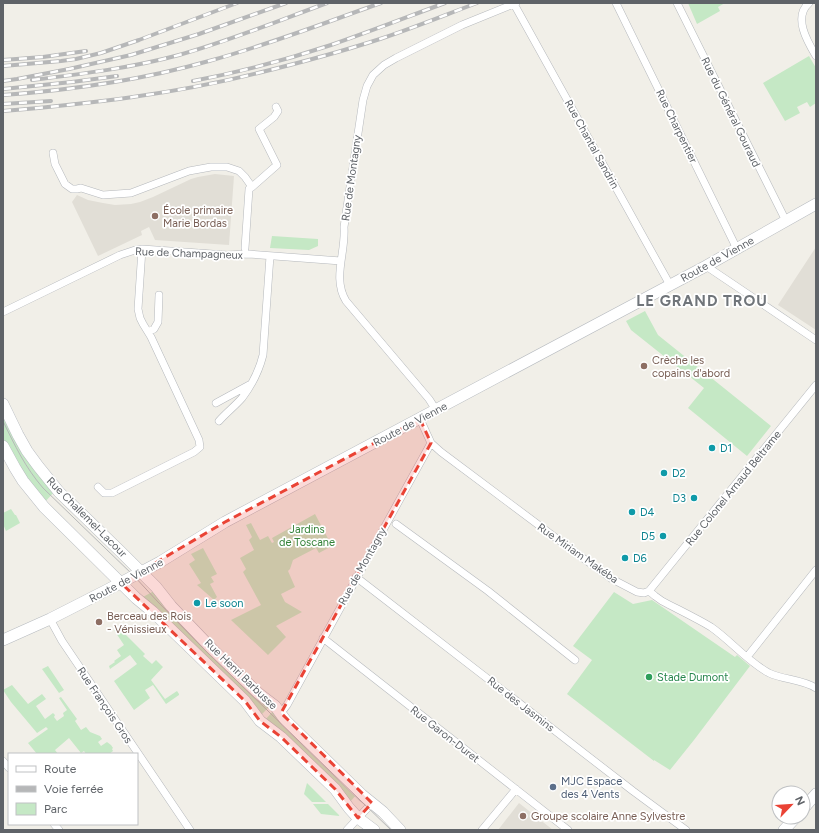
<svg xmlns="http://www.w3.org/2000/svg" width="819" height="833" font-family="Figtree,sans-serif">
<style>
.education{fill:#e1ded6}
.green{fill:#c5e8c5}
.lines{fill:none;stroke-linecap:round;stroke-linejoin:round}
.street-casing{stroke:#b5b8bc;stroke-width:8}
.secondary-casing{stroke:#b6babf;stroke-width:12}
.street{stroke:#fff;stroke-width:7}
.secondary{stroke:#fff;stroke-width:11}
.tram{stroke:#b6b7b8;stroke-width:1}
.rail-casing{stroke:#b6b7b8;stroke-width:4}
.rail{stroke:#fff;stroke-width:2.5;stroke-dasharray:8;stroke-linecap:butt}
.marked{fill:#ea4335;fill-opacity:0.2;stroke:#ea4335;stroke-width:3;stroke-dasharray:8 5;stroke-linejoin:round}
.education-dot{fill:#8d6e63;stroke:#fff;stroke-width:1.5}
.culture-dot{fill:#0f9aa8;stroke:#fff;stroke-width:1.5}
.leisure-dot{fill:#2e9e5b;stroke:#fff;stroke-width:1.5}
.service-dot{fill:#5c6f8a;stroke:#fff;stroke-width:1.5}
.labels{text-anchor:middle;stroke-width:3.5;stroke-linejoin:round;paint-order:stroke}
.street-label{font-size:11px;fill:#5f6368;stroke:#fff}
.education-label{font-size:11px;fill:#785e54;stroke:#fff;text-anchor:start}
.culture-label{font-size:11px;fill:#0d838f;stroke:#fff;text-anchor:start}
.park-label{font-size:11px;fill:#348238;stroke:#fff}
.leisure-label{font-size:11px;fill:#27864d;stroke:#fff;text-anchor:start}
.service-label{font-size:11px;fill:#4e5e75;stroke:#fff;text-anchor:start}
.district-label{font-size:15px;font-weight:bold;letter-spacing:1px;fill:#70757a;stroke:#fff}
</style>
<rect width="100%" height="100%" fill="#f1efe8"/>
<path class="education" d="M215 174 234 176 229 245 155 240 149 227 141 231 142 235 98 256 72 202 77 195 88 200 103 203 115 205 131 204 140 202 153 197 191 179 198 177Z
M816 247V330L778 305Z
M519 803 553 830H498Z"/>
<path class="green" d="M688 3H725L718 7 720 11 697 24Z
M809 56 816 68V103L810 107 807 102 797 107 800 113 785 121 763 83Z
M272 236 318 239V246L309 250 270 248Z
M645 311 658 335 771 426 747 456 688 408 704 388 631 330 626 321Z
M3 411 55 491 44 503 13 460 3 440Z
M11 509 15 515H16L20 523 6 531 3 524V513Z
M315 514 332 546 319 553 316 548 293 560 290 569 288 571 295 587 281 594 285 602 302 612 276 626 286 637 268 655 231 620 261 605 243 572 246 569 240 558 254 550 249 540 252 537 246 525 251 523 260 540 268 536 272 543 274 542 272 538Z
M203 548 217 574 211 577 214 582 210 584 217 597 214 600 197 585 201 583 189 564 195 560 191 554Z
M154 591 270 706 260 716 141 598Z
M614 592 633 604 652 600 735 657 737 655 750 666 694 740 670 770 654 760V761L567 694 592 660 573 646Z
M119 628 145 654 143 656 152 664 156 660 163 667 151 680 165 699 177 691 179 694V695L166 704 153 685 145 690 150 698 134 710 114 681 137 664 130 655 110 669 109 666 115 662 114 661 121 656 117 650 124 645 114 630Z
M48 666 64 690 59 693 42 669Z
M12 685 28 704 42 694 46 699 36 706 45 719 53 713 55 715 54 717 57 721 64 716 63 713 67 710 59 698 61 697 77 719 75 721 81 730 86 727 90 732 100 736 102 739 98 742 101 746 107 742 111 745 113 748 112 749 113 751 109 754H86L84 751 81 753 69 738 55 750 58 754H37L28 743 48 729 46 727 37 733 11 702 3 690Z
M274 710 357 794 350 802 265 720Z
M307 783 326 802H312L304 794Z
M313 804H328L340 816 321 814Z"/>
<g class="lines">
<g class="street-casing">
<path id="street" d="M616 3 737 249
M677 3 786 221
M809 3C793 17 807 41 816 56
M514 4 670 285
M53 153 55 164 65 184 72 189H77L81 188 103 195 131 193 189 171 211 167H227L239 171 245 177 252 187 277 165 259 129 274 117 278 111 276 107
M245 248 249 189 252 187
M706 266 816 340
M3 312 120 255 135 250 142 249 227 255 248 254 341 261
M148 332 154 329 158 322 159 295
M216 403 249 385
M436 410 429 399 346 301C332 278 346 253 344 227L363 100 367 86 373 75 384 65 396 58 462 25 516 3
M420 419 431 443 441 452 580 556 612 579 637 592 644 593 649 591
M219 421C226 413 235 406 242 398 252 385 259 371 263 355L270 256
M98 487 104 493H112L194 452 200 447 199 440 151 337 143 324 140 318 138 309 142 249
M396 524 488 591 575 660
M356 577 633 791 686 830
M649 591 816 385
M649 591 655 596 662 601C677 609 696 618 711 627 730 640 748 662 769 673 784 680 801 679 816 688
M50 619 62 641 190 830
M323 638 568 830
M747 657 816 570
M281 713 287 705 389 519 431 443
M3 761 9 768
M54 824 59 830
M347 830 372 803
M482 830 516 789"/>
</g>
<g class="secondary-casing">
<path id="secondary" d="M3 404 18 435 27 451 38 466 59 492 122 553 156 587 171 606 213 650 258 693 275 706 286 721 362 795 383 812 400 830
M3 446 15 468 23 481 44 507 136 598 153 612 245 701 260 721 281 737 335 789 349 808 358 818 374 830
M3 640 50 619 107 590 160 562 225 522 706 266 816 204
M803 809 816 794
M784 830 796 817"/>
</g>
<use href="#street" class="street"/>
<use href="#secondary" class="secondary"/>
<path class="tram" d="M3 421C15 446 25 467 43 488L134 576 158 602 206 651 391 830"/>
<g class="rail-casing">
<path id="rail" d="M3 60 43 57 86 51
M3 66 61 61 76 59 101 53 139 40 237 3
M32 80C82 74 131 68 179 55 229 41 278 21 327 3
M3 81 17 79 69 69 131 55 199 34 286 3
M193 81C240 72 286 60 331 45 369 32 407 17 445 3
M3 89 72 82 117 76
M3 95C73 90 142 80 209 61 268 45 324 23 381 3
M3 104 51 101
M3 111C89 104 174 94 258 73 299 63 340 52 380 39 413 28 445 15 477 3"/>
</g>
<use href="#rail" class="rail"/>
</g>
<path class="marked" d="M420 419 431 443 281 713 372 803 358 818 335 789 281 737 260 721 245 701 121 583 225 522Z"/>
<g class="education-dot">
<circle cx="155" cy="216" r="4"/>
<circle cx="644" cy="366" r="4"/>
<circle cx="99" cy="622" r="4"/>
<circle cx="523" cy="816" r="4"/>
</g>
<g class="culture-dot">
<circle cx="712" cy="448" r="4"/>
<circle cx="664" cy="473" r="4"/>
<circle cx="694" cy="498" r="4"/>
<circle cx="632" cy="512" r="4"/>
<circle cx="663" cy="536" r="4"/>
<circle cx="625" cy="558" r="4"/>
<circle cx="197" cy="603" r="4"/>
</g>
<circle class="leisure-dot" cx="649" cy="677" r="4"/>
<circle class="service-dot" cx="553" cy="787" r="4"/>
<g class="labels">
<g class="street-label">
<text transform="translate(731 112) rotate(64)" y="4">Rue du Général Gouraud</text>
<text transform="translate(677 126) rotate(64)" y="4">Rue Charpentier</text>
<text transform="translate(592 144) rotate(61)" y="4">Rue Chantal Sandrin</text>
<text transform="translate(351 178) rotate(-82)" y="4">Rue de Montagny</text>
<text transform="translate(189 253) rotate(2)" y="4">Rue de Champagneux</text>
<text transform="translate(717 259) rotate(-29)" y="4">Route de Vienne</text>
<text transform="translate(410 424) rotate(-28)" y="4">Route de Vienne</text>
<text transform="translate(733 488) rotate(-51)" y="4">Rue Colonel Arnaud Beltrame</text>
<text transform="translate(87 517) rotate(45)" y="4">Rue Challemel-Lacour</text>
<text transform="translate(578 553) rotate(35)" y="4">Rue Miriam Makéba</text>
<text transform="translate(362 566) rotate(-61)" y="4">Rue de Montagny</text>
<text transform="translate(126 580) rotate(-28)" y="4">Route de Vienne</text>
<text transform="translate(241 674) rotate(44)" y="4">Rue Henri Barbusse</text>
<text transform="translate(521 704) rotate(38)" y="4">Rue des Jasmins</text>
<text transform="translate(105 705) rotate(56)" y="4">Rue François Gros</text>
<text transform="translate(445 734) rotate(38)" y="4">Rue Garon-Duret</text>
</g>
<g class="education-label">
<text x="163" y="214">École primaire<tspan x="163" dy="13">Marie Bordas</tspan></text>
<text x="652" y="364">Crèche les<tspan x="652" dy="13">copains d'abord</tspan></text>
<text x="107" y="620">Berceau des Rois<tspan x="107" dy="13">- Vénissieux</tspan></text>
<text x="531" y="820">Groupe scolaire Anne Sylvestre</text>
</g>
<g class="culture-label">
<text x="720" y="452">D1</text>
<text x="672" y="477">D2</text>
<text x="686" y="502" text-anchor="end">D3</text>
<text x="640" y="516">D4</text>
<text x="655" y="540" text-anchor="end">D5</text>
<text x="633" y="562">D6</text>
<text x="205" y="607">Le soon</text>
</g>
<g class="park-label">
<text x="307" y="533">Jardins<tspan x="307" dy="13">de Toscane</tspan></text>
</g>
<g class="leisure-label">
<text x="657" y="681">Stade Dumont</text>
</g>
<g class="service-label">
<text x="561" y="785">MJC Espace<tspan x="561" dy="13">des 4 Vents</tspan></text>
</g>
<g class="district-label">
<text x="702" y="306">LE GRAND TROU</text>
</g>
</g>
<rect width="819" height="833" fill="none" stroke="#5f6368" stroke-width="8"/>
<rect x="8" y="753" width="130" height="72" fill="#ffffff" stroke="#bfc1c3"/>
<rect x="16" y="766" width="20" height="6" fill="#ffffff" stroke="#bfc1c3"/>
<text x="44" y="773" font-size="12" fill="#5f6368">Route</text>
<rect x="16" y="786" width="20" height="6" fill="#b6b7b8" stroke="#bfc1c3"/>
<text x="44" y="793" font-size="12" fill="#5f6368">Voie ferrée</text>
<rect x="16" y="803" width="20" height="12" fill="#c5e8c5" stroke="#bfc1c3"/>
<text x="44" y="813" font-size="12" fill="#5f6368">Parc</text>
<g transform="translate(791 805) rotate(65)"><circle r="19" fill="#ffffff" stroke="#bfc1c3"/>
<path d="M0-3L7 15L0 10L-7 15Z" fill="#ea4335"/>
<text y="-6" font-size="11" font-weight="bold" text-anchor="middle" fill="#5f6368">N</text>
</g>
</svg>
